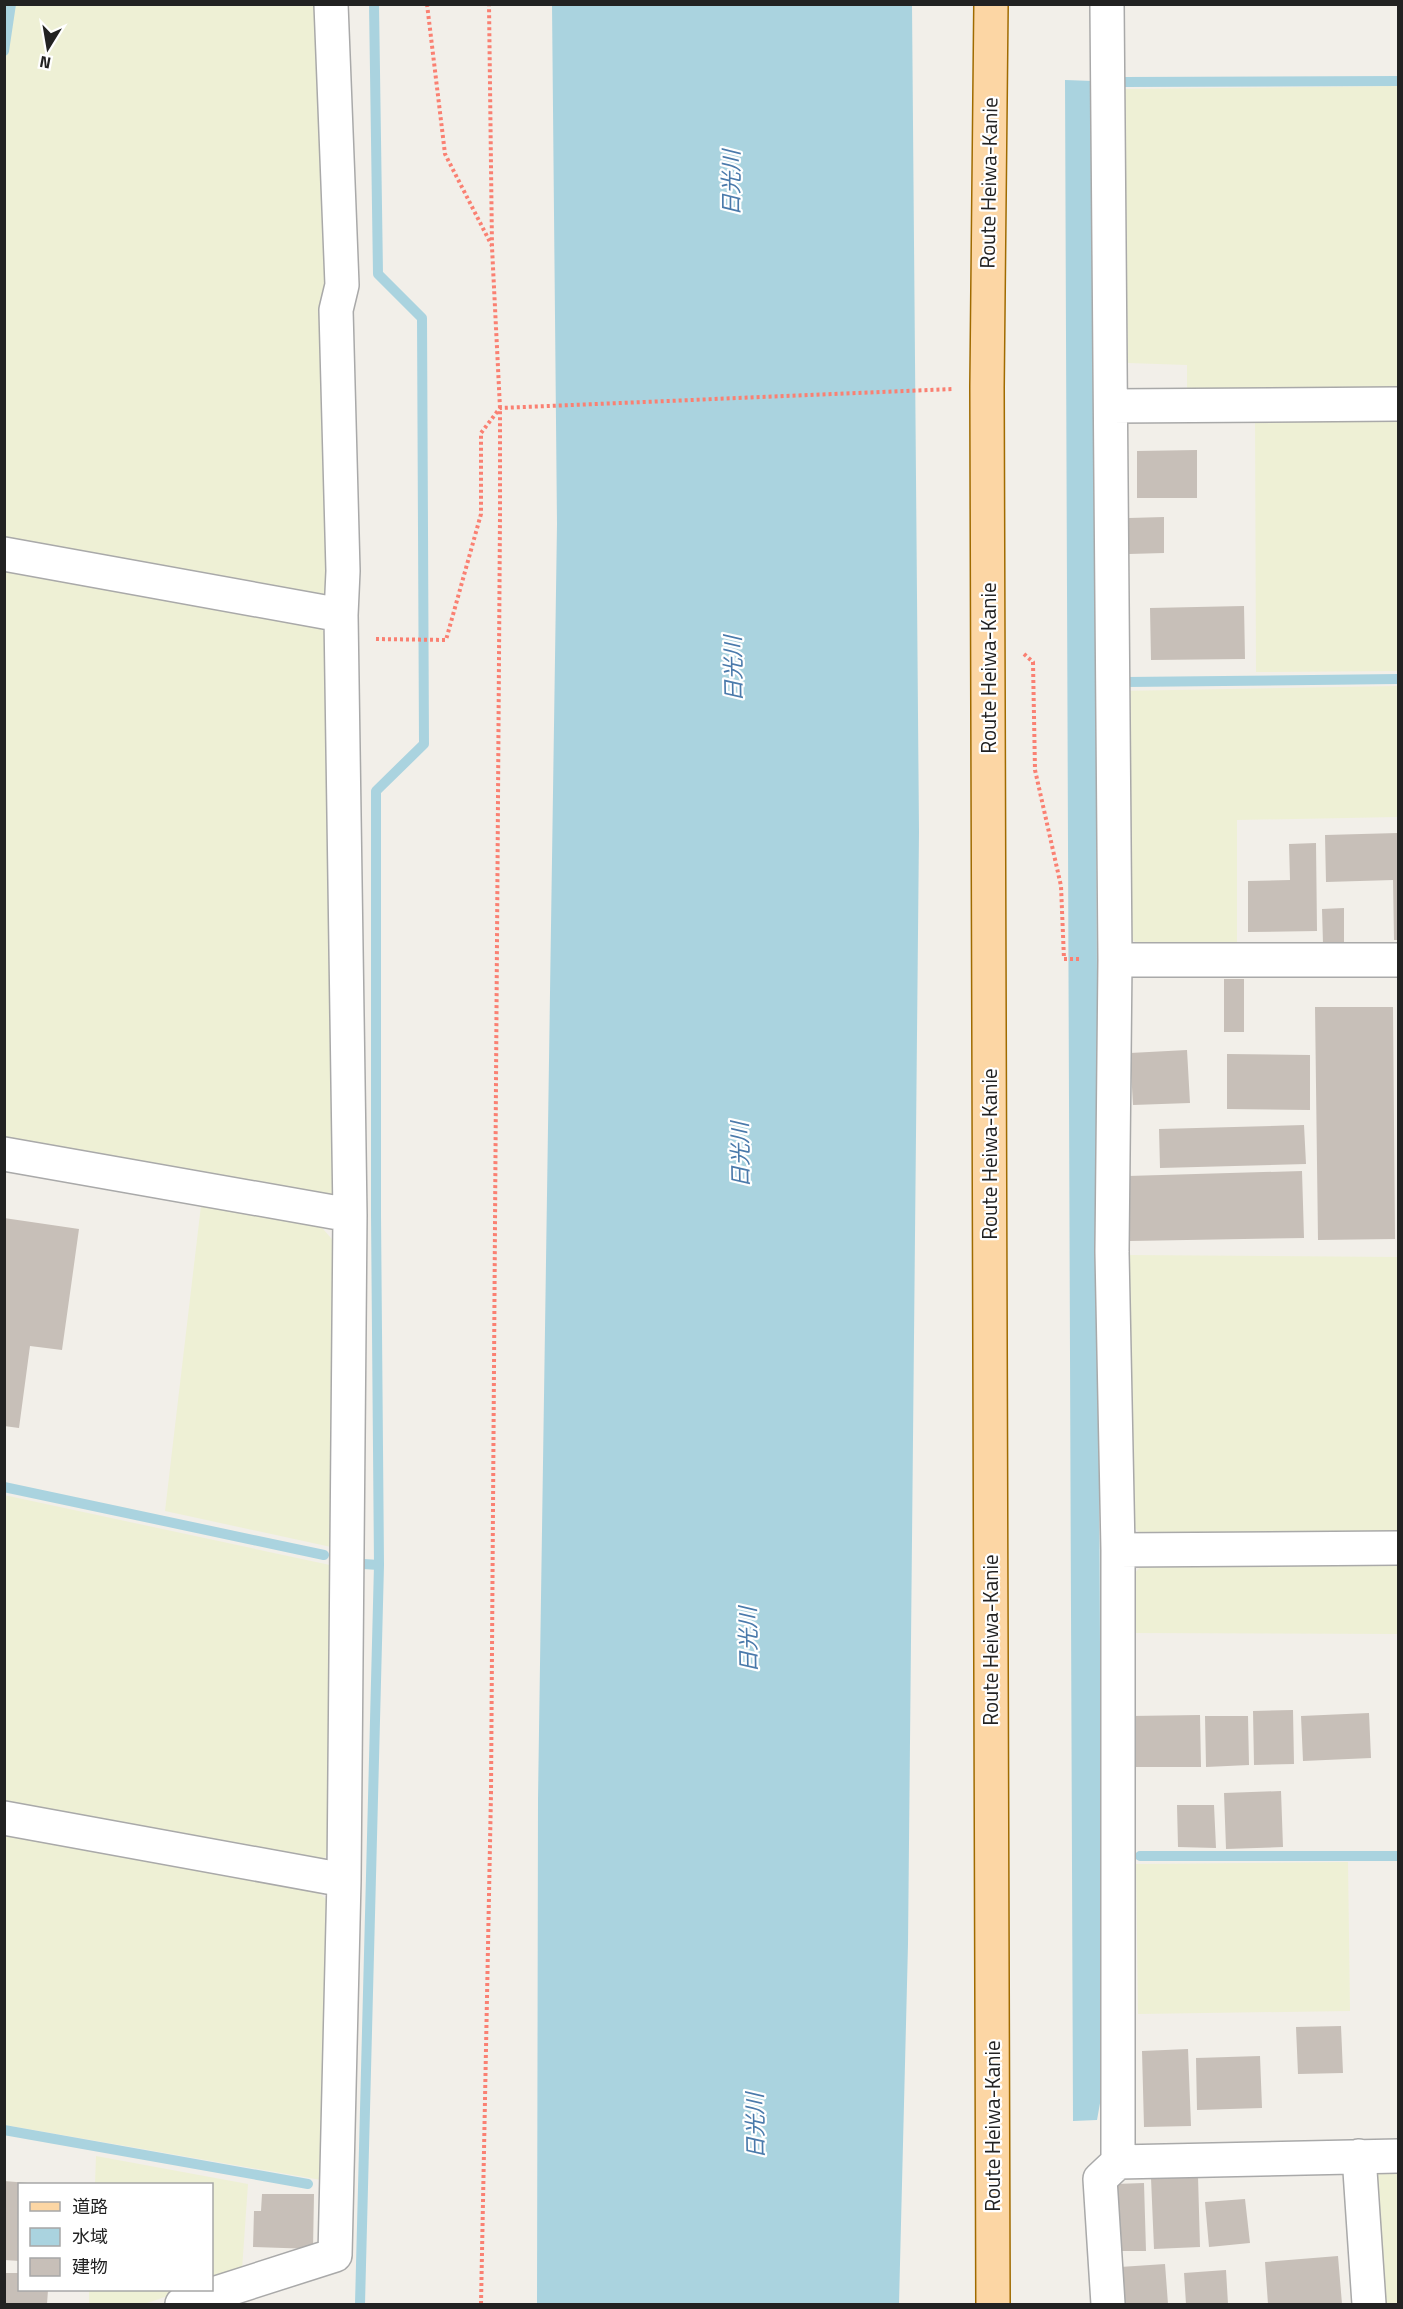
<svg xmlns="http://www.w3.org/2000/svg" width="1403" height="2309" font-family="'Titillium Web','Noto Sans JP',sans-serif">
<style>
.farmland{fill:#eef0d5}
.water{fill:#aad3df}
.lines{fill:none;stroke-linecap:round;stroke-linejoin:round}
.stream{stroke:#aad3df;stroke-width:10}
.building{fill:#c7bfb8}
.minor-casing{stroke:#a9a9a9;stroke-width:36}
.major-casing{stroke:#a06b00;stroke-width:36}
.path{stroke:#fa8072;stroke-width:4;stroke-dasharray:3 3;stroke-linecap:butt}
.minor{stroke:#fff;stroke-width:33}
.major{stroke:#fcd6a4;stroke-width:33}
.labels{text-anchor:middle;stroke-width:4.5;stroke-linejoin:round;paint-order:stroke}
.street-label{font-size:21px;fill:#222;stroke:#fff}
.water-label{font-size:22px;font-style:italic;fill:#4a7aab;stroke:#fff}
</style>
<rect width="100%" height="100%" fill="#f2efe9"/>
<path class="farmland" d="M4 5H319L332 591 318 604 5 542Z
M1398 86V392L1187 396V365L1128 363 1124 89Z
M1255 414H1398V671L1256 672Z
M4 562 313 619 330 639 341 1186 326 1201 5 1146Z
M1398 686V817L1237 820V944L1140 946 1123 932 1118 691Z
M202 1197 317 1222 337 1245 331 1547 165 1511Z
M1128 1255 1398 1257V1539L1148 1541 1129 1522Z
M4 1495 330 1565 327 1855 315 1868 5 1811Z
M1398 1558V1846L1397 1634 1132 1633 1133 1575 1147 1560Z
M4 1829 308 1884 326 1899 329 1928 327 2181 5 2125Z
M1348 1862 1350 2011 1138 2014 1136 1864Z
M96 2156 248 2184 242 2270 212 2280V2184H95Z
M1398 2170V2304H1381L1370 2171Z
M89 2290H186L144 2304H89Z"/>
<path class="water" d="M552 5H912L919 832 908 1944 899 2304H537L538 1799 557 524Z
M1065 80 1093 81 1102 2092 1097 2120 1073 2121Z"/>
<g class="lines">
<path class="stream" d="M4 51 11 4
M1124 82 1398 81
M1127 682 1398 679
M4 1487 324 1555
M363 1564 379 1565
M1140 1856H1398
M4 2130 308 2184
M360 2304 379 1565 376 1215V791L424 744 422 318 378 274 374 4"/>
</g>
<path class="building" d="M1197 450V498H1137V451Z
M1164 517V553L1129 554V518Z
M1244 606 1245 659 1151 660 1150 608Z
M1398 833V940H1394L1393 880 1326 882 1325 835Z
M1316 843 1317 931 1248 932V881L1290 880 1289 844Z
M1344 908V944H1323L1322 909Z
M1224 979H1244V1032H1224Z
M1315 1007H1393L1395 1239 1318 1240Z
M1187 1050 1190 1103 1133 1105 1130 1053Z
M1227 1054 1310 1055V1110L1227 1109Z
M1304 1125 1306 1164 1160 1168 1159 1129Z
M1302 1171 1304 1238 1130 1241 1128 1176Z
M4 1218 79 1229 62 1350 30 1346 19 1428 4 1426Z
M1293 1710 1294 1764 1254 1765 1253 1711Z
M1369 1713 1371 1758 1303 1761 1301 1716Z
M1200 1715 1201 1767H1133L1131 1716Z
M1205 1716H1248L1249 1765 1206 1767Z
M1281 1791 1283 1847 1226 1849 1224 1793Z
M1177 1805H1214L1216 1848 1178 1847Z
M1341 2026 1343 2073 1298 2074 1296 2027Z
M1188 2049 1191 2126 1144 2127 1142 2051Z
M1260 2056 1262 2108 1197 2110 1196 2058Z
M1198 2176 1200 2247 1154 2249 1151 2178Z
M4 2181 28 2183V2184H20V2261L4 2260Z
M1144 2183 1146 2251H1117L1115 2184Z
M262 2194H314L313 2249 253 2247 254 2211H261Z
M1245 2199 1250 2243 1209 2247 1205 2202Z
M1338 2256 1342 2304H1268L1265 2262Z
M1165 2264 1168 2304H1122L1120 2267Z
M1226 2270 1228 2304H1186L1184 2273Z
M6 2273H20V2290H48L47 2304H4Z"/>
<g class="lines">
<g class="minor-casing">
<path id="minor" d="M1107 4 1115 960 1112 1252 1118 1550V2162L1100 2179 1108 2304
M1111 406 1398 404
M4 554 341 615
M1115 960H1398
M4 1154 350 1215
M1118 1550 1398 1548
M4 1818 344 1880
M1359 2156 1369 2304
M1118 2162 1398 2156
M182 2304 335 2255 344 1880 350 1215 341 615 343 571 336 310 342 285 331 4"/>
</g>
<g class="major-casing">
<path id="major" d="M991 4 987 387 993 2304"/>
</g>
<path class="path" d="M427 4 445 154 492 246
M376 639 446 640 481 514V433L500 408 953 389
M1024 654 1033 662 1035 770 1061 886 1064 959H1080
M481 2304 491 1793 500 516V408L492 247 489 4"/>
<use href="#minor" class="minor"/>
<use href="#major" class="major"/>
</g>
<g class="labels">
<g class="street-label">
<text transform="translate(989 183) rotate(-89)" y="7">Route Heiwa-Kanie</text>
<text transform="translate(989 668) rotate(-90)" y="7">Route Heiwa-Kanie</text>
<text transform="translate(990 1154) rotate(-90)" y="7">Route Heiwa-Kanie</text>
<text transform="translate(991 1640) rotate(-90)" y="7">Route Heiwa-Kanie</text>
<text transform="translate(993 2126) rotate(-90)" y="7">Route Heiwa-Kanie</text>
</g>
<g class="water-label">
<text transform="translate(731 183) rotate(-90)" y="8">日光川</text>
<text transform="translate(733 669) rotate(-91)" y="8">日光川</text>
<text transform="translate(740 1155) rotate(-91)" y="8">日光川</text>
<text transform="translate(748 1640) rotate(-91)" y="8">日光川</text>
<text transform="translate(755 2126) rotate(-91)" y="8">日光川</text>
</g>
</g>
<rect width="1403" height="2309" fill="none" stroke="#222222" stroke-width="12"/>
<rect x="18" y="2183" width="195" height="108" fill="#ffffff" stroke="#a7a7a7" stroke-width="1.5"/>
<rect x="30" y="2202" width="30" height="9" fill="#fcd6a4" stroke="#a7a7a7" stroke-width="1.5"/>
<text x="72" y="2213" font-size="18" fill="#222222">道路</text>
<rect x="30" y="2228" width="30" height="18" fill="#aad3df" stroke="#a7a7a7" stroke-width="1.5"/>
<text x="72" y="2243" font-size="18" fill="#222222">水域</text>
<rect x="30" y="2258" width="30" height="18" fill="#c7bfb8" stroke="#a7a7a7" stroke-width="1.5"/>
<text x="72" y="2273" font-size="18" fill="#222222">建物</text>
<g transform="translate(48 48) rotate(191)" stroke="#ffffff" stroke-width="4.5" paint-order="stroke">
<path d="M0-4.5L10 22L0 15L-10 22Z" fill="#222222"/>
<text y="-9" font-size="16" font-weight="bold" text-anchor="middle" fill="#222222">N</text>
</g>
</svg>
